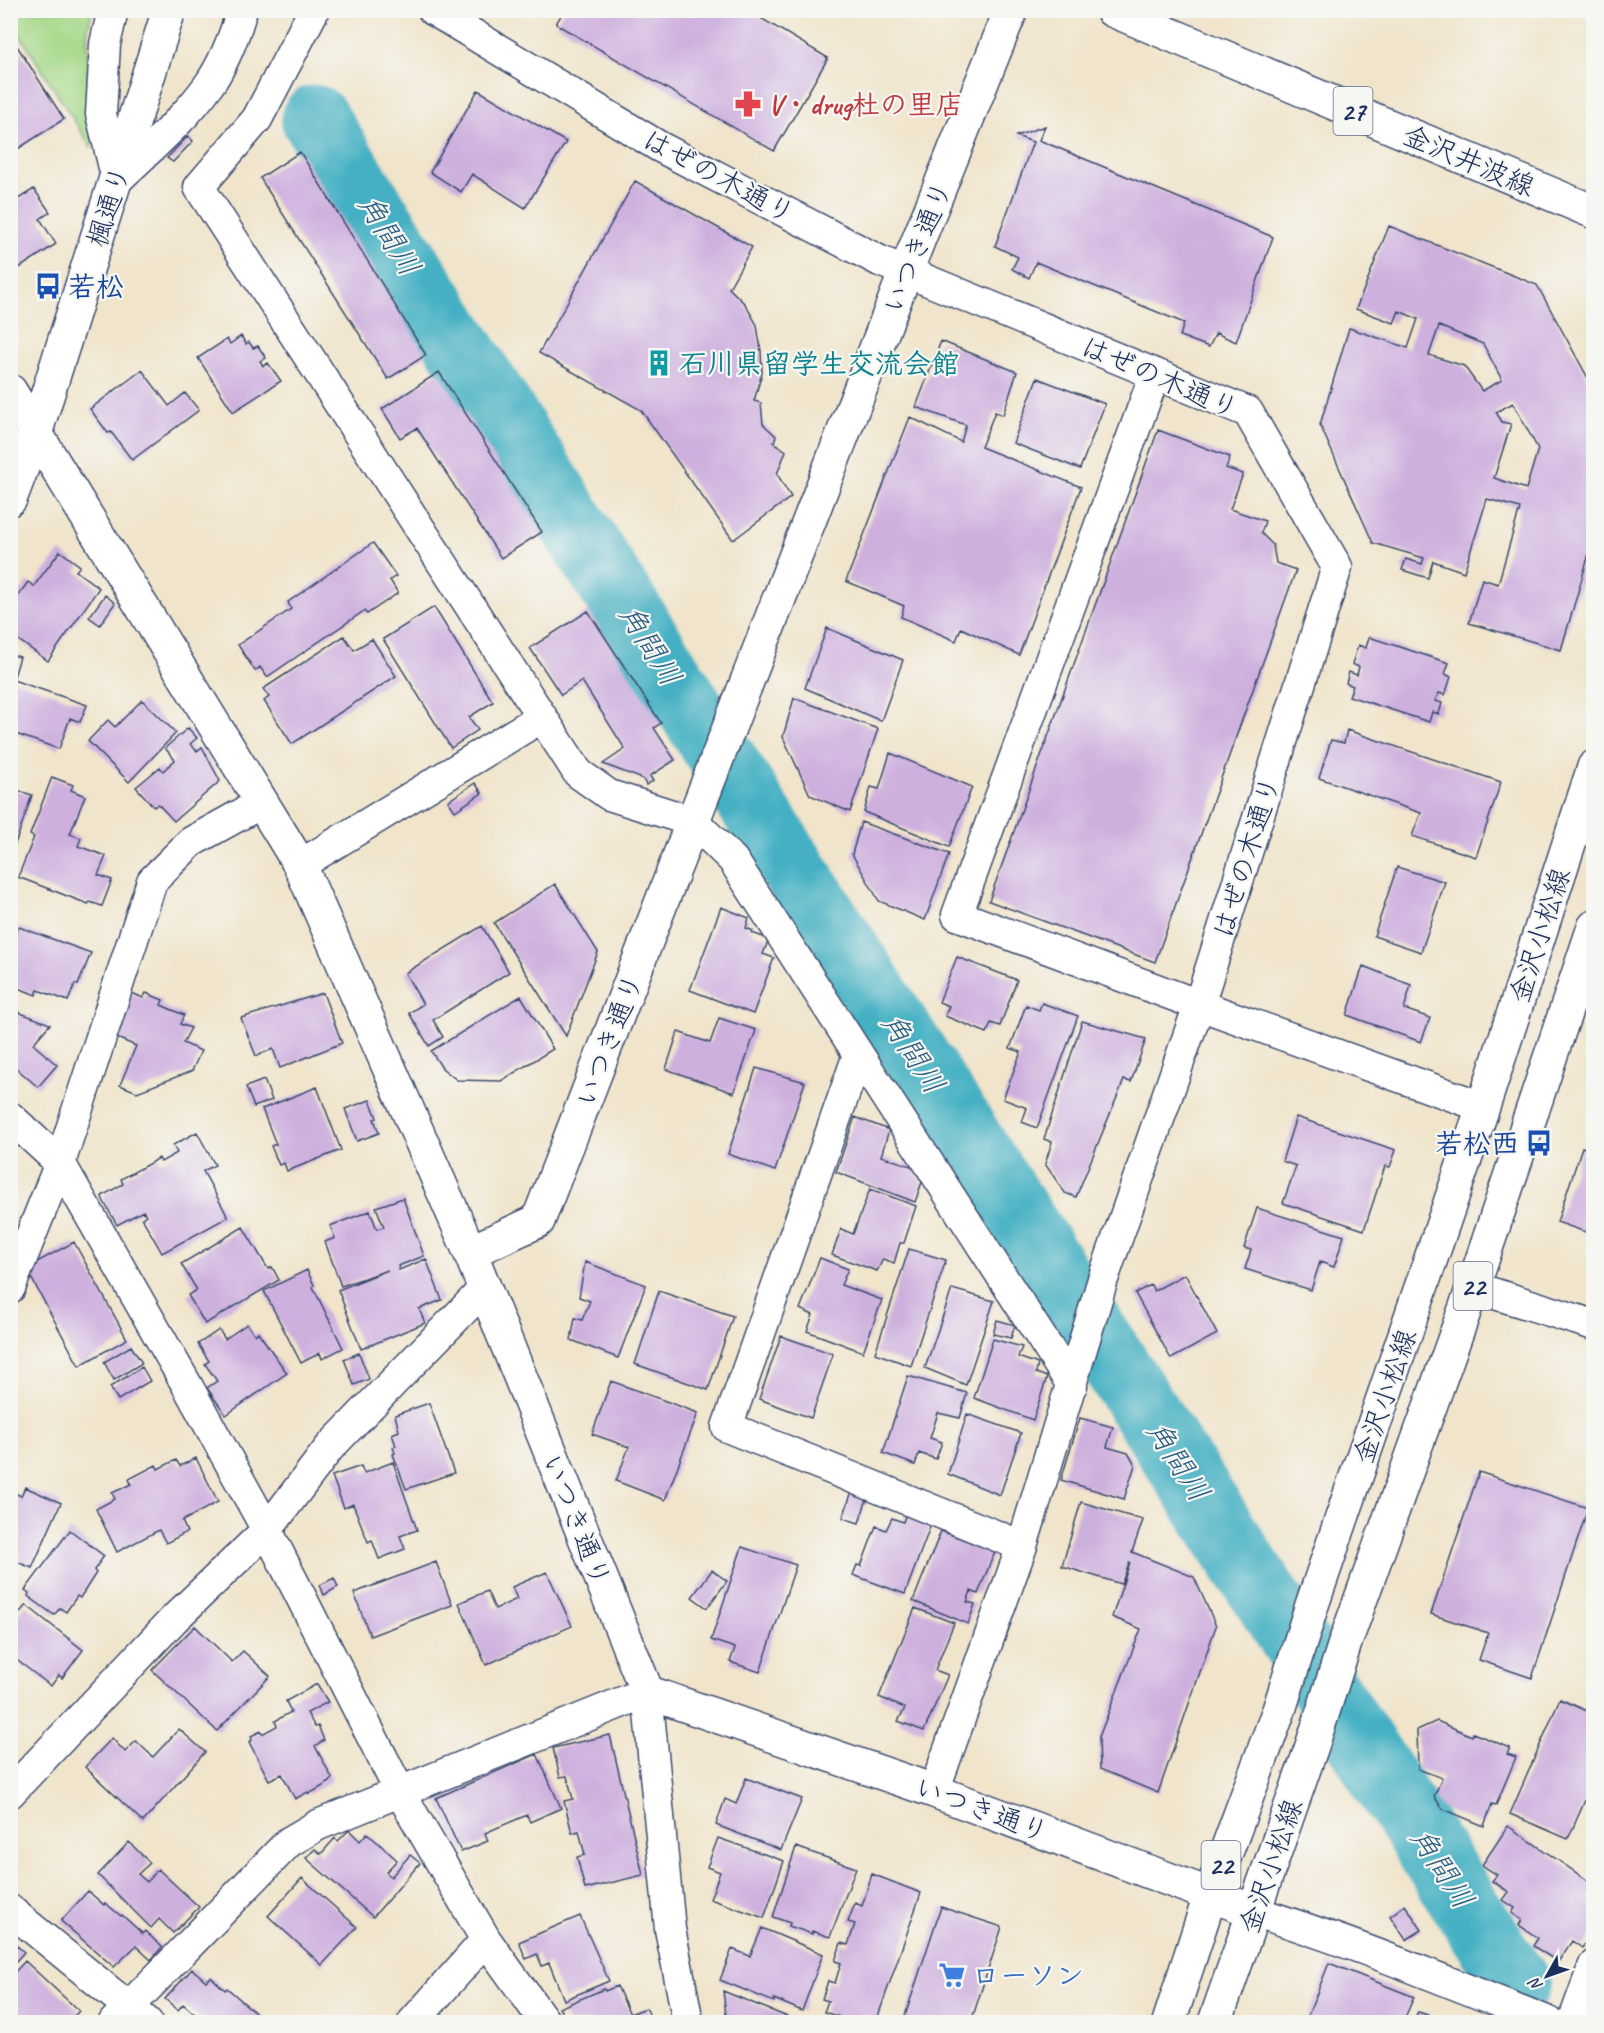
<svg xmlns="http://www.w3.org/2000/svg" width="1604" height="2033" font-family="Caveat,'Klee One',sans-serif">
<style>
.green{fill:#a5d887;stroke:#608472;stroke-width:1.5}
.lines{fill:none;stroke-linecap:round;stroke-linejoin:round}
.river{stroke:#44b0c3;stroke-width:68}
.building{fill:#cdb0de;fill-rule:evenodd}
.street-casing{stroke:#3b4a6e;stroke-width:33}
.secondary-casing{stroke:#3b4a6e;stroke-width:36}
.primary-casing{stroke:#3b4a6e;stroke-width:36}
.street{stroke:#fff;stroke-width:30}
.secondary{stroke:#fff;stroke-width:33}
.primary{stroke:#fff;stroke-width:33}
.labels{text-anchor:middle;stroke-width:4.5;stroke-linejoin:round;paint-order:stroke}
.shield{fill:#f6f6f2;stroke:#5d6b8a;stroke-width:1.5}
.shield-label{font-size:27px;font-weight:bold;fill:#1b2f5e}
.health-label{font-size:28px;font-weight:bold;fill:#be3a42;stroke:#f6f6f2;text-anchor:start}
.street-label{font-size:28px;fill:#1b2f5e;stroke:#f6f6f2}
.transit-label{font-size:28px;font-weight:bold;fill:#164399;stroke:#f6f6f2;text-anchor:start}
.culture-label{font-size:28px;font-weight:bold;fill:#0d838f;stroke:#f6f6f2;text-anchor:start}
.shop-label{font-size:28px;font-weight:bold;fill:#366cbe;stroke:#f6f6f2;text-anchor:start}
.water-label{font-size:30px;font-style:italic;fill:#295c81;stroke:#f6f6f2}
</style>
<rect width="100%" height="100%" fill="#f6f6f2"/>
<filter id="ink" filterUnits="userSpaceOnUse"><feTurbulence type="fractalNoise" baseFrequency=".0167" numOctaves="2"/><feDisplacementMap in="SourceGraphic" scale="12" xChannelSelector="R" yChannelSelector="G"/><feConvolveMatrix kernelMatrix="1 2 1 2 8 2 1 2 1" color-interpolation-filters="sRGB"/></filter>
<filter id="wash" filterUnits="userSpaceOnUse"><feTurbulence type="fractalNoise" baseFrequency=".008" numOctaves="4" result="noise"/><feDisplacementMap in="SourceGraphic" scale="24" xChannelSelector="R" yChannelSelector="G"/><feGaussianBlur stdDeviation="1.35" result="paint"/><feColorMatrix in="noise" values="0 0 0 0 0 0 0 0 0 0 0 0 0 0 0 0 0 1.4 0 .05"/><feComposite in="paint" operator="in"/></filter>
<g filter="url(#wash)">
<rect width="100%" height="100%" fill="#f0e4ca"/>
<path class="green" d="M11 11H92L87 34 89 105 101 114 91 147 11 21Z"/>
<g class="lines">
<path class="river" d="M315 119 741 788 1517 1984"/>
</g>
<g id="blocks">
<path class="building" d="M564 10H747L828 58 774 151 556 24Z
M17 46 64 119 10 154V50Z
M478 90 566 142 525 208 472 174 461 192 430 172Z
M1045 126 1039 140 1273 237 1236 342 1216 333 1209 347 1180 336 1184 323 1036 262 1029 278 1012 269 1018 257 995 246 1033 142 1016 136Z
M188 136 193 141 173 162 167 158Z
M300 152 426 355 388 379 260 178Z
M635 181 752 247 729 288 745 304 757 325 761 351 762 373 754 401 761 403 763 424 776 436 774 442 786 451 777 474 791 497 733 540 641 410 539 353Z
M34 189 50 212 40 219 56 244 10 274V194L15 201Z
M1389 226 1537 285 1594 389V537L1561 650 1469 623 1482 579 1498 584 1520 508 1487 499 1464 572 1433 561 1428 578 1402 570 1406 559 1422 564 1424 558 1373 543 1320 425 1349 328 1408 348 1418 319 1399 311 1394 323 1356 309ZM1439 326 1483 344 1502 380 1482 391 1464 366 1429 355ZM1513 403 1538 449 1526 489 1494 478 1511 424 1502 422 1496 412Z
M241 336 246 344 249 342 253 348 258 346 266 358 260 361 263 366 268 363 281 381 233 412 198 358 227 339 230 344Z
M941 341 1017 372 1003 415 995 412 981 447 1081 487 1019 655 961 628 956 641 901 617 904 606 846 581 910 417 961 442 966 425 916 407Z
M142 370 169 406 185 393 199 410 132 460 111 432 108 433 90 409Z
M439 372 542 532 501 558 417 428 400 438 382 409Z
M1037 378 1105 404 1080 469 1013 443Z
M1158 430 1230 457 1226 468 1243 474 1230 509 1265 521 1261 533 1273 545 1276 563 1296 570 1155 962 989 901Z
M373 543 396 576 390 580 398 593 367 614 364 611 267 677 260 667 255 671 238 645 291 609 288 602Z
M60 551 80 566 76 571 99 588 48 661 10 634V607L28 582 34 586Z
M105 595 115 603 100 625 89 617Z
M434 607 493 702 469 717 478 730 451 748 383 639Z
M588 611 661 723 654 728 675 760 650 776 653 781 646 785 643 779 603 764 625 749 582 681 561 695 530 648Z
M827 628 903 660 881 721 805 688Z
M344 636 354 650 372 639 396 676 292 744 264 701 269 697 263 689Z
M1369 637 1449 663 1445 674 1451 677 1445 695 1439 693 1435 701 1442 703 1439 714 1432 712 1429 722 1349 696 1353 686 1346 683 1349 672 1357 675 1359 667 1352 664 1358 645 1366 648Z
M10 654 20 657 13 680 87 705 80 722 70 718 59 749 10 732Z
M794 698 878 729 850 812 810 795 783 737Z
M142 700 176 733 129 782 88 741 108 720 115 727Z
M188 728 197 738 190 744 197 751 202 747 220 781 174 821 158 804 154 807 136 787 160 767 163 771 175 760 165 748Z
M1347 730 1501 782 1476 857 1412 836 1421 813 1319 778 1331 740 1344 743Z
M890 753 972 787 949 847 864 812 871 787 879 789Z
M52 777 73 785 71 790 85 796 70 834 81 838 78 846 106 856 98 875 112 880 102 906 90 902 88 904 18 877 34 837 30 835Z
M475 783 482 793 455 811 448 801Z
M10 788 32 795 11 856H10Z
M861 822 949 854 925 920 879 901 852 854Z
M1397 867 1445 882 1421 952 1374 936Z
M555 884 598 952 566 1036 494 923Z
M721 907 749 918 746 928 753 931 752 933 769 939 763 954 774 958 753 1014 690 990Z
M482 926 509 972 433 1020 443 1037 429 1046 409 1013 423 1004 405 973Z
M19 927 91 953 78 985 75 984 68 1001 38 990 36 995 13 986 10 992V930L16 932Z
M957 957 1017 980 1000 1026 991 1023 987 1033 945 1016 949 1006 939 1002Z
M1363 966 1411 985 1404 1009 1430 1018 1421 1042 1347 1015Z
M130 992 143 998 146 993 163 1000 161 1005 184 1015 180 1024 191 1028 183 1043 201 1051 192 1071 137 1092 120 1085 136 1046 117 1038 122 1024 117 1022Z
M323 993 342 1043 280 1068 273 1049 256 1056 241 1018Z
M521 996 553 1049 501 1081 457 1080 442 1068 431 1051Z
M1042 1003 1078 1016 1037 1128 1022 1122 1027 1108 1003 1099 1021 1052 1010 1048 1026 1005 1039 1010Z
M10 1009 50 1024 33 1044 57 1065 38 1087 10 1063V1053L16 1047 10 1045Z
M719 1018 756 1030 734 1093 666 1069 678 1032 710 1043Z
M1082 1021 1146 1039 1131 1082 1124 1080 1076 1197 1065 1193 1045 1164 1052 1142 1044 1139Z
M756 1068 805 1082 775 1171 728 1154Z
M264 1080 272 1100 254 1107 246 1087Z
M317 1087 341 1150 287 1171 284 1163 279 1165 271 1146 276 1144 262 1109Z
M370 1100 377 1118 374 1119 379 1133 357 1141 345 1109Z
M855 1117 889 1130 881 1156 914 1167 922 1182 915 1202 836 1172Z
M1296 1117 1396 1150 1390 1167 1385 1166 1364 1230 1283 1203 1296 1166 1282 1161Z
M197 1132 215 1165 203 1171 228 1217 162 1253 142 1218 146 1215 143 1211 117 1225 103 1200 102 1196 123 1184 121 1179 159 1158 161 1162 177 1153 173 1145Z
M1582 1147 1594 1151V1235L1557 1222Z
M870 1189 916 1206 904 1243H900L894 1263 883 1259 877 1271 832 1255 841 1229 853 1234Z
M403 1198 424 1256 398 1266 399 1270 426 1259 442 1300 419 1309 425 1323 361 1349 338 1290 388 1270 341 1286 325 1242 335 1238 330 1226 370 1211 377 1229 384 1227 376 1207Z
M1257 1208 1344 1236 1334 1267 1320 1262 1311 1290 1245 1269 1251 1250 1244 1248Z
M243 1227 268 1269 272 1267 279 1280 205 1324 188 1295 197 1290 181 1264Z
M74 1242 127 1339 79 1366 26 1268Z
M909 1249 946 1260 911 1366 875 1353Z
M820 1258 848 1269 841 1285 882 1300 863 1352 807 1331 813 1315 800 1309Z
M585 1262 646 1285 618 1358 571 1340 575 1318 582 1320 590 1301 579 1297Z
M307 1270 314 1285 313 1287 343 1348 322 1359 320 1353 301 1363 264 1291Z
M1185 1274 1217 1334 1171 1359 1135 1293 1151 1285 1154 1291Z
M952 1289 994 1301 966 1385 925 1368Z
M659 1291 733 1316 708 1390 635 1364Z
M997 1320 1015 1325 1011 1338 993 1334Z
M247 1324 255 1335 258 1332 287 1373 226 1415 207 1388 217 1381 205 1364 209 1361 198 1344 219 1330 225 1339Z
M781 1336 833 1354 811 1418 759 1399Z
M993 1339 1022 1347 1018 1357 1038 1364 1036 1373 1047 1377 1033 1420 974 1398Z
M131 1346 142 1363 114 1380 104 1362Z
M359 1353 369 1379 354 1385 344 1359Z
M142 1367 150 1381 118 1400 110 1387Z
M908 1376 967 1393 960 1418 938 1413 930 1438 942 1442 936 1459 919 1453 915 1465 883 1453Z
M611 1381 698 1413 665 1500 616 1481 629 1447 592 1434Z
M429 1403 454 1473 406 1489 393 1454 395 1453 393 1447 396 1446 392 1434 399 1431 395 1415Z
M967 1414 1021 1433 1000 1495 948 1474Z
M1080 1418 1113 1427 1107 1447 1128 1453 1135 1465 1124 1499 1061 1480Z
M196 1458 218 1502 182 1521 187 1532 166 1543 159 1530 117 1552 96 1509 115 1499 112 1493 131 1484 129 1479 156 1465 158 1469 176 1460 180 1466Z
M393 1462 417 1530 400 1536 405 1549 379 1559 372 1540 368 1542 353 1504 344 1508 332 1476 361 1466 364 1473Z
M1479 1472 1588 1508 1532 1678 1479 1660 1488 1633 1431 1614Z
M25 1487 61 1503 32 1568 10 1559V1491L21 1496Z
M853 1488 869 1493 859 1523 843 1518Z
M1081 1502 1143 1520 1132 1552 1194 1577 1216 1626 1158 1793 1100 1769 1099 1737 1141 1629 1112 1617 1130 1562 1121 1584 1062 1566Z
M907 1510 933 1519 905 1594 853 1575 857 1565 861 1566 876 1526 886 1530 892 1518 903 1522Z
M70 1530 104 1556 94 1570 96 1573 80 1598 77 1596 66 1612 60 1608 54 1615 28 1596 29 1593 25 1590Z
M941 1531 995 1551 978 1594 971 1591 967 1602 975 1604 968 1624 913 1601Z
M742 1547 796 1565 760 1672 730 1662 735 1648 711 1640Z
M436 1562 452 1605 370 1636 354 1593Z
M712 1570 727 1581 707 1608 692 1597Z
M547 1572 572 1626 486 1665 459 1603 487 1591 495 1609 517 1599 512 1587Z
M334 1578 338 1587 324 1595 320 1585Z
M26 1605 83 1650 62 1678 59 1675 51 1686 10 1655V1625Z
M915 1608 954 1623 935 1670 948 1675 924 1731 898 1721 905 1708 879 1697Z
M195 1626 232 1662 243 1651 270 1676 217 1731 152 1670Z
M317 1684 328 1702 307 1713 315 1727 318 1726 324 1740 315 1746 332 1778 330 1782 309 1794 308 1792 295 1799 282 1774 269 1780 249 1742 252 1740 251 1736 261 1731 262 1734 277 1726 275 1721 291 1712 286 1701Z
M1560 1699 1594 1714V1780L1568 1839 1510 1814Z
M1437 1721 1472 1736 1473 1733 1510 1748 1507 1754 1516 1757 1496 1805 1492 1804 1484 1826 1443 1809 1434 1797 1442 1778 1418 1769 1417 1730Z
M179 1729 205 1752 143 1822 85 1767 112 1738 125 1752 136 1741 153 1757Z
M610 1735 643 1875 585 1889 577 1857 585 1855 579 1831 572 1833 564 1801 573 1799 567 1776 560 1777 553 1748Z
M537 1754 561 1808 530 1822 527 1815 485 1833 488 1841 461 1852 436 1798Z
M746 1778 802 1799 781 1850 716 1825 725 1799 736 1804Z
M1508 1826 1594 1885V1891L1587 1900 1594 1904V1931L1582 1948 1572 1941 1558 1962 1533 1946 1538 1938 1519 1925 1522 1920 1512 1913 1515 1908 1503 1900 1509 1892 1492 1881 1497 1875 1482 1865Z
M349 1830 360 1841 367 1833 397 1860 386 1872 391 1877 410 1855 420 1863 373 1917 306 1858 315 1849 321 1854 335 1838 338 1841Z
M718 1838 784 1861 764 1918 710 1899 720 1872 707 1867Z
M129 1842 150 1863 138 1874 147 1882 158 1869 199 1907 173 1933 159 1919 151 1928 98 1875Z
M796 1847 856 1868 830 1937 812 1931V1934L789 1926 790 1923 773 1917Z
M872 1874 921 1893 876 2022H856L824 2012 828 2001 822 1999 828 1981 835 1983 841 1963 835 1961 841 1943 848 1945 855 1924 848 1922 855 1903 862 1906Z
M302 1878 357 1927 322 1965 268 1916Z
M88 1891 104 1905 105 1903 121 1916 122 1915 143 1934 145 1931 162 1947 151 1960 136 1946 114 1967 61 1921Z
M1405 1905 1422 1930 1406 1940 1390 1916Z
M941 1907 1002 1927 971 2022H903Z
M580 1916 609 1981 564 2000 549 1963 542 1966 537 1954 526 1959 519 1942Z
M762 1928 823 1954 802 2011 774 1999V2002L720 1980 732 1949 750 1956Z
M10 1940 24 1952 10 1968Z
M25 1961 79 2011 68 2022H10V1977Z
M1329 1963 1414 1997 1403 2022H1317L1307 2018Z
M192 1969 206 1981 211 1977 225 1990 227 1988 266 2022H204L183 2004 178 2010 165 1999Z
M617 1986 630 2014 646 2008 653 2022H569L559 2008 604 1989 605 1991Z
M723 1991 800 2022H727Z
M1418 2012 1451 2022H1414Z"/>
</g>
</g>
<g filter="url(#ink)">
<use href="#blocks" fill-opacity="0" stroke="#3b4a6e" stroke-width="1.5"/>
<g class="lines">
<g class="street-casing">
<path id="street" d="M113 10 105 44 101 114 117 180C148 150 183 121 208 86 224 64 234 37 242 10
M314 10 257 119 199 187 578 773 609 795 694 822 733 860 1072 1385
M433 10 660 147 880 261 1248 412 1337 567 1199 1005 1483 1107
M300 865 542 717
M858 1055 727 1427 1022 1546
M10 1117 60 1163 188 1387 267 1530 400 1792 486 1940 545 2022
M1473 1287 1594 1325
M10 1288 60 1163 152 881 191 842 263 802
M934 1791 1022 1546 1103 1279 1199 1005 957 915 1155 374
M10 1793 174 1619 267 1530 330 1447 484 1289
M10 1910 147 2022
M1253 1911C1354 1943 1452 1983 1549 2022
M114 2022 289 1842 318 1825 647 1692 670 1929 688 2022
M413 2022 486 1940
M1573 2022 1594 1965"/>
</g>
<g class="secondary-casing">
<path id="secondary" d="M1011 10 906 271 538 1221 470 1252 647 1692 934 1791 1253 1911
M10 391 300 865 470 1252
M10 499 36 431 169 10"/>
</g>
<g class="primary-casing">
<path id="primary" d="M1112 10 1594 212
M1169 2022 1211 1893 1279 1710 1312 1605 1483 1107 1594 767
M1215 2022 1312 1746 1345 1643 1473 1287 1594 927"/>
</g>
<use href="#street" class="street"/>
<use href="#secondary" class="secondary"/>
<use href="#primary" class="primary"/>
</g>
</g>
<defs>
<g id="pharmacy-bare" transform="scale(2.07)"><path d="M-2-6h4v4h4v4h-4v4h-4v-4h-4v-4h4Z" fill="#e0444e" stroke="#f6f6f2" stroke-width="2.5" paint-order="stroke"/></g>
<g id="bus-bare" transform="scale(2.07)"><path d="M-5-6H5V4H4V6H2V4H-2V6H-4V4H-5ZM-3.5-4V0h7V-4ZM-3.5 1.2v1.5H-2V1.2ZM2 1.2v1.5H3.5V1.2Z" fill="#1a4fb4" stroke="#f6f6f2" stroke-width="2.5" paint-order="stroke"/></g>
<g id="building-bare" transform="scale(2.07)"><path d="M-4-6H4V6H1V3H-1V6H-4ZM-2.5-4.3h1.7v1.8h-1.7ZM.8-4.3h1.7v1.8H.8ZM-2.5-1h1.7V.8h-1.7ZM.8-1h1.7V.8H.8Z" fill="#0f9aa8" stroke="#f6f6f2" stroke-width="2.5" paint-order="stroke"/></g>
<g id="supermarket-bare" transform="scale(2.07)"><path d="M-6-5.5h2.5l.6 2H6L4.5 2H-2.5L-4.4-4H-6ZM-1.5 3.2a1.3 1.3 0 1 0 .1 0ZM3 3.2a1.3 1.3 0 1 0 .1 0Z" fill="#3f7fe0" stroke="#f6f6f2" stroke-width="2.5" paint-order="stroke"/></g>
</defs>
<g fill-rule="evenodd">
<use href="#pharmacy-bare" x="748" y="104"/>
<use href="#bus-bare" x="48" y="286"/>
<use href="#building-bare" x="659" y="363"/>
<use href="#bus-bare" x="1539" y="1143"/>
<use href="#supermarket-bare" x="952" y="1975"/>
</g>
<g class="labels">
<g class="shield">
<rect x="1333.5" y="87" width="39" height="48" rx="4.5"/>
<rect x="1453.5" y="1262" width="39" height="48" rx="4.5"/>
<rect x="1201.5" y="1841" width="39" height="48" rx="4.5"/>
</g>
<g class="shield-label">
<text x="1353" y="120">27</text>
<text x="1473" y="1295">22</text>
<text x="1221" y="1874">22</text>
</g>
<g class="health-label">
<text x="768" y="114">V・drug杜の里店</text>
</g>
<g class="street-label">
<text transform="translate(1469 160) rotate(23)" y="10">金沢井波線</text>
<text transform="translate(719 176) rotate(28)" y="10">はぜの木通り</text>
<text transform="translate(108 206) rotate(-72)" y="10">楓通り</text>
<text transform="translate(917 247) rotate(-68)" y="10">いつき通り</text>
<text transform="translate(1160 377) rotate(23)" y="10">はぜの木通り</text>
<text transform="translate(1246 857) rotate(-73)" y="10">はぜの木通り</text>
<text transform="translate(1539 935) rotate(-72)" y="10">金沢小松線</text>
<text transform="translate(609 1040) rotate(-69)" y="10">いつき通り</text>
<text transform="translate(1384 1396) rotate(-71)" y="10">金沢小松線</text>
<text transform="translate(577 1520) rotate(68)" y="10">いつき通り</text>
<text transform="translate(982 1809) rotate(20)" y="10">いつき通り</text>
<text transform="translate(1270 1866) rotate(-71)" y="10">金沢小松線</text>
</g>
<g class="transit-label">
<text x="68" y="296">若松</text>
<text x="1519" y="1153" text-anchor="end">若松西</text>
</g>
<g class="culture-label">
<text x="679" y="373">石川県留学生交流会館</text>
</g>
<g class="shop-label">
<text x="972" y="1985">ローソン</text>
</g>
<g class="water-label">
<text transform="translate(389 235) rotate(58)" y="10">角間川</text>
<text transform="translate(650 645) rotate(58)" y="10">角間川</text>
<text transform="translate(913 1053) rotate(57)" y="10">角間川</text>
<text transform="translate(1178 1461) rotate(57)" y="10">角間川</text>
<text transform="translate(1442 1868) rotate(57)" y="10">角間川</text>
</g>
</g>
<rect width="1604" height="2033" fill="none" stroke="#f6f6f2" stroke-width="36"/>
<g transform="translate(1547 1976) rotate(230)" stroke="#f6f6f2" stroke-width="4.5" paint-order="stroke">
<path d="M0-4.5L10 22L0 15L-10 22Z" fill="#1b2f5e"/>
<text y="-9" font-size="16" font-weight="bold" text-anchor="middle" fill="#1b2f5e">N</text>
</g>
</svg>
